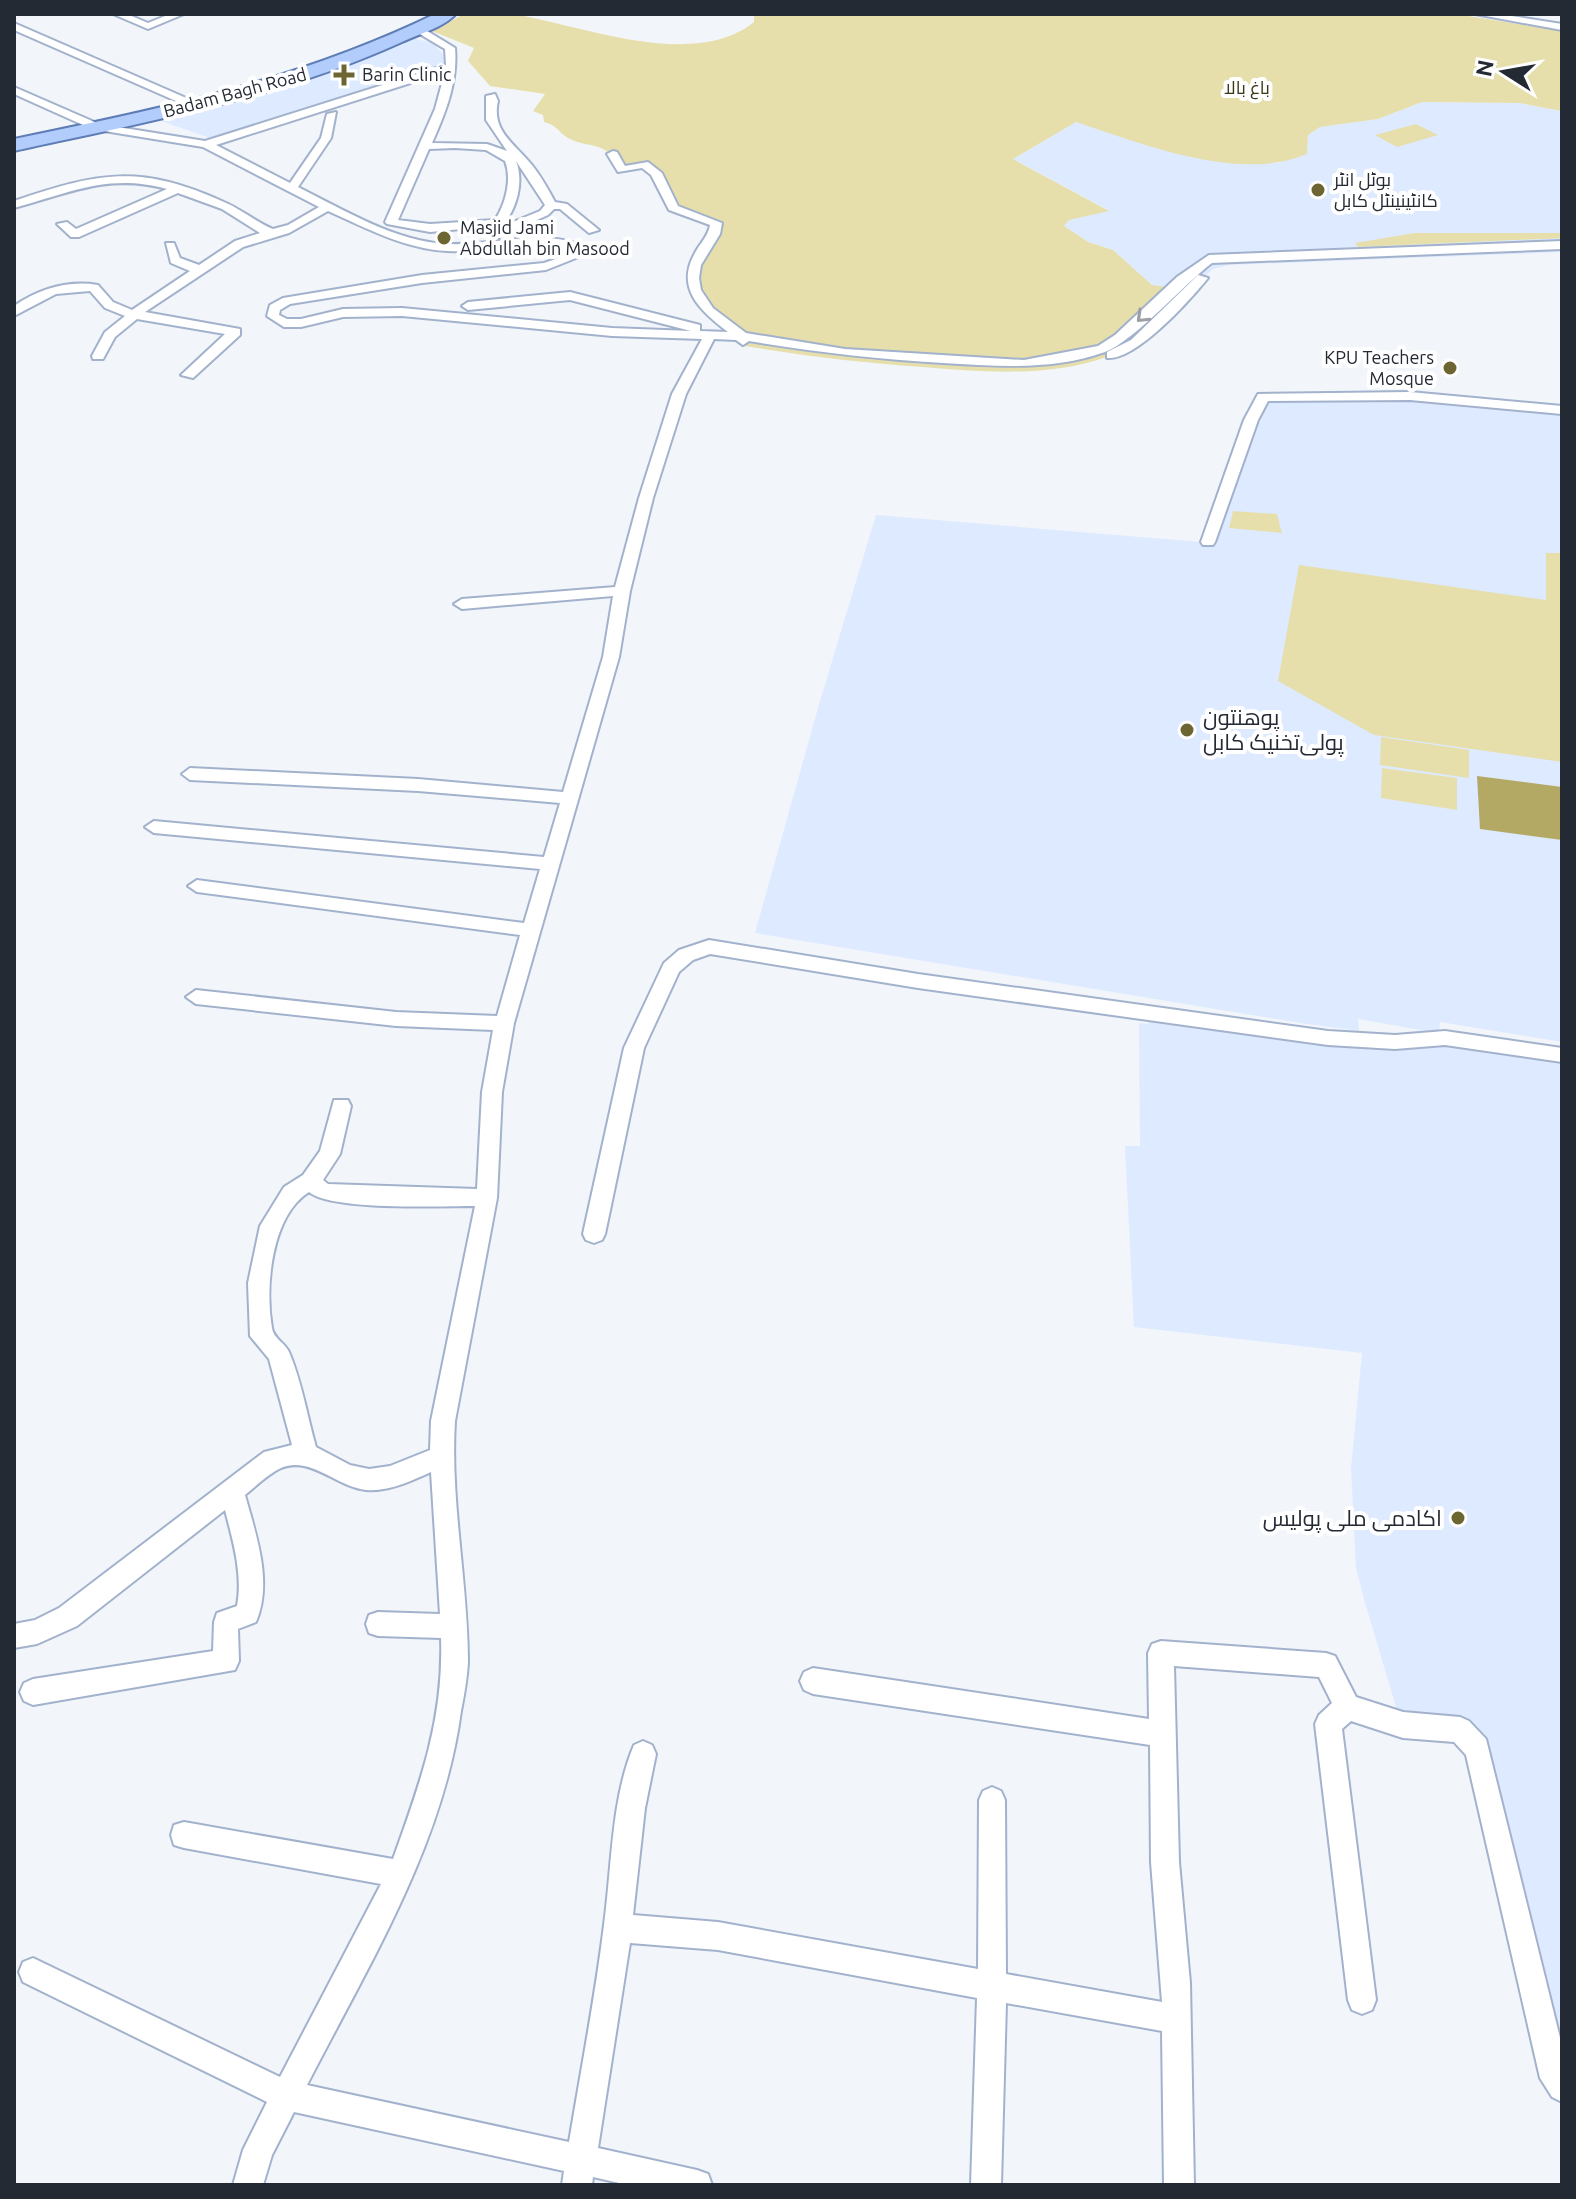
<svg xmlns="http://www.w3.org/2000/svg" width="1576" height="2199" font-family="Ubuntu,Cairo,sans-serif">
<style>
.built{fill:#deeaff}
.green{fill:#e6dfab}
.water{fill:#b3a964}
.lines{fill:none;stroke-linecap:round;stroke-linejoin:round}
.street-casing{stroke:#a3b2cc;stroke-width:4}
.primary-casing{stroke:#5e7db5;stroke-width:4}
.street{fill:#fff;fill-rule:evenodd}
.primary{fill:#b2ccfc;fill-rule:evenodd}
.oneway{stroke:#9c9fa4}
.poi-dot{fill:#6d6532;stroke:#fff;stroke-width:3}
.labels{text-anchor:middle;stroke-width:8;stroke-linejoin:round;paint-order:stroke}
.far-poi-label{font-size:18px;fill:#242a34;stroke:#fff;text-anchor:start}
.far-park-label{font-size:18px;fill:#3c3718;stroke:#fff}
.far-street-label{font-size:18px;fill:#242a34;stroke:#fff}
.poi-label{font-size:22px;fill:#242a34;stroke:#fff;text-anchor:start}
</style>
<rect width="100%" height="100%" fill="#f2f6fb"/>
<path class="built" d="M412 38 433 43 450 62 210 138 161 121 316 78Z
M1422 102 1519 103 1562 111V252L1229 265 1213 269 1190 290 1152 285 1113 250 1088 242 1064 226 1069 220 1108 210 1013 159 1076 122 1177 153 1223 162 1278 163 1307 150 1308 135 1320 127 1378 119Z
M1423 398 1562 413V1042L1440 1022 1439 1031 1432 1032 1358 1019 1359 1031 1300 1023 755 933 820 701 876 515 1213 543 1264 400Z
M1148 1012 1328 1038H1445L1562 1055V2087L1477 1748 1398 1714 1364 1599 1356 1568 1351 1469 1362 1353 1134 1327 1125 1146H1140L1139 1023 1148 1024Z"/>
<path class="green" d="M464 14C480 14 498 12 513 14 581 25 693 71 754 22V14H1456L1562 31V111L1519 103 1422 102 1378 119 1320 127 1308 135 1307 154C1240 183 1142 144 1076 122L1013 159 1109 211 1069 220 1064 226 1088 242 1113 250 1152 285 1190 290C1166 314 1142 344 1110 356 1049 378 985 372 922 367 862 363 804 356 745 346L741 336 699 302 692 283 717 225 673 208 644 164 622 170C604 136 586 151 565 136 556 129 556 125 544 122L543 115 533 111 545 94 490 86 468 61 474 48 432 31Z
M1416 124 1438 135 1397 147 1375 135Z
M1415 233H1562V238L1358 247 1355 243Z
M1233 511 1277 514 1282 533 1229 528Z
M1546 553H1562V762L1374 735 1278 681 1299 565 1546 600Z
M1381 737 1469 750V778L1380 765Z
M1382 768 1457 778V810L1381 798Z"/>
<path class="water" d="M1477 776 1562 787V840L1480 829Z"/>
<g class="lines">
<g class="street-casing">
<path id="street" d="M113 14H127L148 23 170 14H184L148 29Z
M1475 14H1499L1562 24V30Z
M14 23 200 104 201 106 192 108 14 30Z
M413 26H419L455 48C458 81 446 112 432 143L487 144 507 151 486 120V96L495 94 498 101C491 131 515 144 531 164 541 176 548 189 555 202L567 204 599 230 589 233 560 209H554L548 215 499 237H491V231L540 211 545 205 516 161C524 182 517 208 503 225L430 232 387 224 385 222 435 109 445 72 216 145 290 183 321 138 327 114 336 112 331 138 298 187C344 210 396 242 448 244 496 246 535 228 582 245L581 256 546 270 422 283 290 304 280 310 279 315 287 319H301L343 309 402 308 612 328 691 331 570 300 468 310 462 306 468 302 570 292 700 325V331L728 332C700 311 675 288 695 253 700 243 708 237 710 225L669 210 651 175 642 168 618 172 607 154 613 151 617 152 625 166 648 162 662 173 678 206 722 223 720 234 701 265 699 278 701 290 713 308 746 333 845 349 1024 360 1098 346 1115 335 1177 277 1209 255 1562 241V249L1212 263C1184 284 1133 342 1105 352 1053 371 997 366 943 363 876 359 815 352 749 341L743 345 736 340 714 339 686 394 653 498 630 591 619 657 514 1023 502 1092 497 1198 455 1421C450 1502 468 1582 468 1663 467 1679 464 1696 461 1711 443 1846 368 1966 307 2085L569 2142C581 2070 595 1998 604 1925 612 1867 611 1799 634 1745L643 1741 652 1745 656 1754 645 1808 633 1915 718 1922 978 1969 979 1800 983 1791 992 1787 1001 1791 1005 1800 1006 1974 1162 2002 1151 1862 1150 1745 813 1694 804 1690 800 1681 804 1672 813 1668 1149 1719 1148 1653 1152 1644 1161 1641 1326 1653 1335 1656 1356 1697 1403 1712 1460 1717 1469 1721 1486 1739 1562 2046V2102L1552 2097 1540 2078 1466 1755 1454 1742 1403 1738 1351 1721 1342 1729 1376 2000 1372 2010 1362 2014 1352 2010 1348 2000 1315 1724 1319 1715 1332 1703 1319 1677 1174 1666 1179 1862 1190 1983 1194 2185H1164L1162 2031 1006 2003 1001 2185H971L977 1998 718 1950 630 1943 598 2148 697 2170 708 2174 712 2185H628L593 2177 592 2185H562L564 2171 294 2112 272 2155 263 2185H233L243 2150 267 2102 23 1982 19 1972 23 1962 33 1958 280 2077 381 1884 184 1848 174 1845 171 1835 174 1825 184 1822 393 1859C420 1784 444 1719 441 1638L378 1636 369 1633 366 1624 369 1615 378 1612 440 1614 431 1472C411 1481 388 1492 366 1490 336 1487 309 1454 279 1469 267 1475 255 1487 245 1495 256 1535 273 1582 256 1622L238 1629 239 1661 235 1670 33 1705 24 1701 20 1692 24 1683 33 1679 213 1651 214 1622 217 1613 237 1606C243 1575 233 1541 225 1510L77 1626 37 1644 14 1648V1624L35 1620 59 1608 264 1452 292 1445 269 1359 250 1336 248 1283 260 1226 284 1187 303 1175 320 1151 334 1100H348L351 1106 340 1154 323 1180 328 1184 477 1189 482 1092 493 1030 396 1026 196 1004 186 997 196 990 396 1012 497 1016 520 935 197 892 188 886 197 880 524 923 540 869 154 833 145 827 154 821 544 857 560 803 418 791 190 780 182 774 190 768 418 779 563 792 603 657 613 596 462 609 454 604 462 599 615 587 639 498 672 394 702 339 612 336 402 316 343 317 301 327H284L267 316 270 305 283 298 422 275 544 263 570 254 571 250C533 236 488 254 447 251 405 249 366 228 328 211L289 233 243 247 145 312 240 329V335L193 378 181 375 225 334 137 319 115 337 103 359H93L92 356 105 332 125 316 105 308 90 291 56 294 14 316V306C39 289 68 280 98 285L113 302 132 310 190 271 171 263 166 243H174L180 258 199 265 235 241 260 233 222 209 178 193 79 237H71L57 224 67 222 76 229 167 189C108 173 70 193 14 208V201C99 172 140 164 224 202 241 209 256 222 273 229L288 225 319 207 203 147 92 129 14 94V87L99 124 205 141 446 65 445 49 413 30ZM455 148 486 150 505 161C512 179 506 203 495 220L430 224 398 220 429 149ZM309 1192C332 1211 441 1206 475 1206L431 1421 430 1450 390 1466 369 1469 350 1465 316 1447C307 1416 302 1382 289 1352 285 1343 273 1338 272 1328 265 1287 271 1216 309 1192Z
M1198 275 1208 278C1190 300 1136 361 1107 358V352L1131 340Z
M1410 392 1562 406V414L1410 400 1268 401 1258 420 1215 542 1213 545H1203L1201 542 1244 420 1258 394Z
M709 940 918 974 1328 1031 1395 1035 1445 1031 1562 1048V1062L1445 1045 1395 1049 1328 1045 918 988 710 954 693 960 679 972 644 1048 605 1234 602 1240 594 1243 586 1240 583 1234 624 1048 664 963 679 950Z"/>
</g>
<g class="primary-casing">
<path id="primary" d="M435 14H456C444 27 419 34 402 42 279 98 146 122 14 151V139C163 108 297 81 435 14Z"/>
</g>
<use href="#street" class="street"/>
<use href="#primary" class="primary"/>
</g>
<defs><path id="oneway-chevron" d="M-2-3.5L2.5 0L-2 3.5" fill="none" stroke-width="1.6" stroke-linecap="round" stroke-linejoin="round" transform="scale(2)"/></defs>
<use class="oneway" href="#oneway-chevron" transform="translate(1142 317) rotate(136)"/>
<g class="poi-dot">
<path d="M340 63h8v8h8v8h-8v8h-8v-8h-8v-8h8z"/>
<circle cx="1318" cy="190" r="8"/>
<circle cx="444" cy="238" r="8"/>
<circle cx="1450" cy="368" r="8"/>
<circle cx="1187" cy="730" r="8"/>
<circle cx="1458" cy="1518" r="8"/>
</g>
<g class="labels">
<g class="far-poi-label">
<text x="362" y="81">Barin Clinic</text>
<text x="1334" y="186">ہوٹل انٹر<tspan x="1334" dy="21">کانٹینینٹل کابل</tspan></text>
<text x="460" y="234">Masjid Jami<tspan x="460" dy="21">Abdullah bin Masood</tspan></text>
<text x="1434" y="364" text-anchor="end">KPU Teachers<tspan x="1434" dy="21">Mosque</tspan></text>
</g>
<g class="far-park-label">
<text x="1247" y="94">باغ بالا</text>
</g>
<g class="far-street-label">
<text transform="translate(235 93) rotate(-15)" y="6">Badam Bagh Road</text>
</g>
<g class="poi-label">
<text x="1203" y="725">پوهنتون<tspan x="1203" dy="25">پولی‌تخنیک کابل</tspan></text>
<text x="1442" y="1526" text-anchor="end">اکادمی ملی پولیس</text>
</g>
</g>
<rect width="1576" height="2199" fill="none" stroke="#242a34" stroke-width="32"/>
<g transform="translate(1504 72) rotate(281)" stroke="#ffffff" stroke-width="6" paint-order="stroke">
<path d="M0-6L14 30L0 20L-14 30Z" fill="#242a34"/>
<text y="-12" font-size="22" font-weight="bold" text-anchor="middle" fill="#242a34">N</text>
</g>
</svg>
